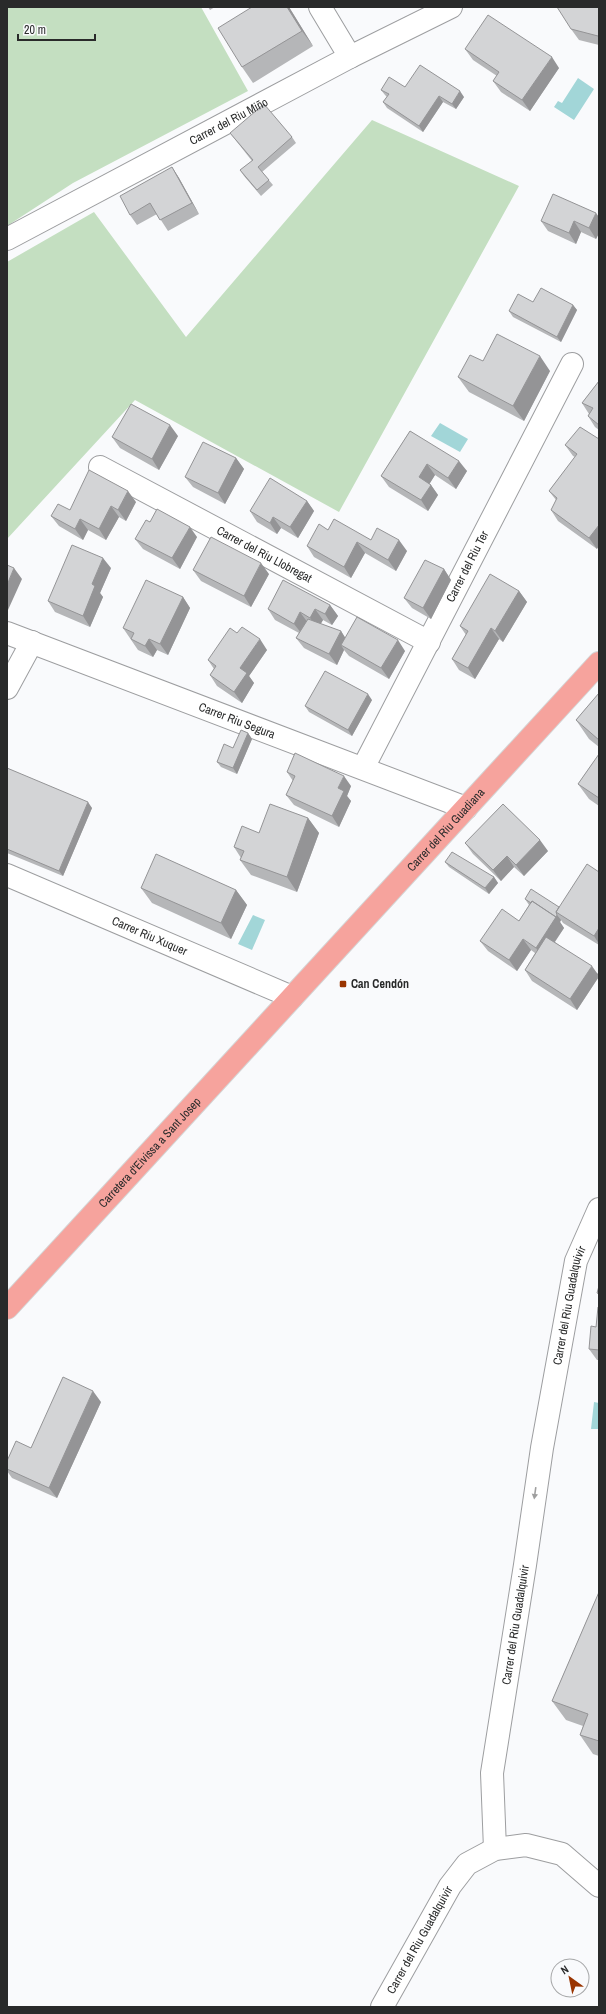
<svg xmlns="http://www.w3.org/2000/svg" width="606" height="2014" font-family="'Archivo Narrow',sans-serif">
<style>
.green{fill:#c4dfc1}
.water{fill:#a2d6d8}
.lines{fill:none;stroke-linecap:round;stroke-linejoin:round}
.minor-casing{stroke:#9d9ea0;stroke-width:24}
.primary-casing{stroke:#d4d4d4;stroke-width:24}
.minor{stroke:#fff;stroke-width:22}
.primary{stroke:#f6a39d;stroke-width:22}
.wall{fill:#b5b6b8}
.shaded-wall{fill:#949496}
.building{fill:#d3d4d6;stroke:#949496}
.oneway{fill:#9f9f9f}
.poi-dot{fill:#993400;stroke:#f9fafc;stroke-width:1.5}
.labels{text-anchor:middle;stroke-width:3.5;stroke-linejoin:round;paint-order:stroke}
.street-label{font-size:12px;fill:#292a2a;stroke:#f9fafc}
.poi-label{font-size:12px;font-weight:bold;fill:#292a2a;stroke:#f9fafc;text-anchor:start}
</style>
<rect width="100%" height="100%" fill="#f9fafc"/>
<path class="green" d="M7 7H201L248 91 73 183 7 226Z
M372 120 519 186 339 512 135 400 7 539V262L94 212 186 337Z"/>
<path class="water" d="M578 78 594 89 574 120 554 107 558 101 562 103Z
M440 423 468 439 460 452 431 436Z
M253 915 265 920 252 950 238 944Z
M594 1402 599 1403V1429H591Z"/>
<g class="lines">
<g class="minor-casing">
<g id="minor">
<path d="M320 7 350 57"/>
<path id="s1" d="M7 239 350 57 451 7"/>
<path id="s2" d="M100 467 429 642"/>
<path id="s3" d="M7 633 466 808"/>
<path d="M7 688 32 642"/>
<path id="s4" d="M363 768 572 364"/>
<path id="s5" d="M7 875 292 997"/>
<path id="s6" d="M495 1849 492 1773 525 1565 542 1448 576 1261 599 1209"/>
<path id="s7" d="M382 2007 450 1886 467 1864 495 1849 526 1845 562 1854 599 1886"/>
</g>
</g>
<g class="primary-casing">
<g id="primary">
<path id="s8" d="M7 1308 599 663"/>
</g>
</g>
<use href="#minor" class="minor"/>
<use href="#primary" class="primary"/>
</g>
<path class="wall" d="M208 7H215L210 10Z
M289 7 313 46 253 83 242 67Z
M599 7V45L579 40 571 29Z
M465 49 559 68 530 111 501 92 493 81 497 76 473 60Z
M405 87 464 97 456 109 443 102 423 132 387 108 383 102 387 97 385 95 381 90Z
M230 133 292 137 296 143 262 172 273 185 261 196 244 176 240 170 252 161Z
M172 167 179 178 199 214 168 231 157 214 137 225 130 215Z
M599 217V233L596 239 581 232 576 244 548 231 541 221Z
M533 302 573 305 577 310 561 342 513 317 509 311Z
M483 361 550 371 524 421 469 392 458 377Z
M599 381V430L595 427 588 416 589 414 582 403Z
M410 431 467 471 456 489 435 475 429 484 431 485 438 495 428 511 389 487 381 476Z
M178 436 159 470 120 448 112 437Z
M599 439 597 549 558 521 551 510 556 500 549 491 575 457 573 456 565 445Z
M236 458 244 469 225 504 193 487 185 477Z
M307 501 314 511 298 538 281 528 277 534 257 522 250 511Z
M136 502 126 521 119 517 106 540 88 530 83 540 59 526 51 516 70 510Z
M150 522 197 537 180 569 143 549 135 539Z
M328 530 371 540 407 551 396 571 365 553 351 578 314 557 307 546Z
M111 568 100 593 103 597 90 627 55 612 48 601Z
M444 569 451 580 431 619 412 608 404 598Z
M193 570 269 574 251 607 201 581Z
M519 591 527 602 503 642 499 639 475 679 459 670 452 659 466 635 460 626Z
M183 597 190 608 168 655 157 650 153 657 138 650 123 628Z
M330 605 338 616 332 625 323 620 320 624 341 631 345 638 405 651 389 679 349 656 344 650 337 665 304 648 296 638 299 633 275 620 268 609Z
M237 633 267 650 249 676 254 683 242 703 217 686 210 675 214 669 208 660Z
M599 693V747L589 739 576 720Z
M372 700 352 736 309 712 305 706Z
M248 733 252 739 237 774 221 767 217 762 233 748Z
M599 754V806L589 799 578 784Z
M7 768 92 808 63 876 7 853Z
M287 772 351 786 347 796 351 801 339 827 294 805 286 795 293 781Z
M308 818 319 833 297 892 251 875 240 860 241 858 234 847 259 833Z
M465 843 548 851 524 876 514 867 501 881 473 854Z
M445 862 494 877 498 883 489 894 449 867Z
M599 872V945L563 923 561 920 560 922 564 928 555 942 598 974 599 972V979L598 978 577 1010 532 981 525 970 535 953 531 950 517 971 488 951 480 941 519 921 529 905 525 899 559 907Z
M141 888 236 890 247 905 231 939 152 903Z
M599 1307V1360H597L589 1349 596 1327Z
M101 1402 57 1498 12 1478 7 1471V1461L31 1448Z
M599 1592V1756L593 1754 580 1735 583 1726 566 1720 552 1701Z"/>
<path class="shaded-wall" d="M287 7H289L313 46 302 31Z
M552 57 559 68 530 111 522 100Z
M460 91 464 97 456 109 452 104Z
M439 96 443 102 423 132 419 126Z
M172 167 179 178 199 214 192 203Z
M596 213 599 217V233L596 239 589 228Z
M574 221 581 232 576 244 569 233Z
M573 305 577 310 561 342 557 337Z
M540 356 550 371 524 421 513 406Z
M170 425 178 436 159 470 152 459Z
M236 458 244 469 225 504 218 493Z
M459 461 467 471 456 489 448 478Z
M427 464 435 475 427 488 419 477Z
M431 485 438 495 428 511 421 500Z
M128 491 136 502 126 521 118 510Z
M307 501 314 511 298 538 290 527Z
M111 506 119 517 106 540 99 529Z
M273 517 281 528 277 534 270 523Z
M80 519 88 530 83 540 75 529Z
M599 525V546L597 549 589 538Z
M190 527 197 537 180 569 172 558Z
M399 540 407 551 396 571 388 560Z
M357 542 365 553 351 578 344 567Z
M103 558 111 568 100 593 103 597 90 627 83 616 92 584Z
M261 563 269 574 251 607 244 596Z
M14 568 22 579 8 610 7 608V585Z
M444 569 451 580 431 619 423 608Z
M519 591 527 602 503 642 495 631Z
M183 597 190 608 168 655 160 644Z
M330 605 338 616 332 625 325 614Z
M315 609 323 620 318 629 310 618Z
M300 612 308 623 302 634 294 624Z
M491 628 499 639 475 679 468 668Z
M341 631 348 642 341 645 344 650 337 665 329 654Z
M149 639 157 650 153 657 145 646Z
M260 639 267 650 249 676 254 683 242 703 234 692 240 668Z
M398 640 405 651 389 679 381 668Z
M368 694 372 700 352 736 348 730Z
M248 733 252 739 237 774 233 768Z
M344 776 351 786 347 796 351 801 339 827 332 816 338 788Z
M88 802 92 808 63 876 59 871Z
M308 818 319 833 297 892 287 877Z
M540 840 548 851 524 876 516 865Z
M507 856 514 867 501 881 493 870Z
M494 877 498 883 489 894 485 888Z
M236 890 247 905 231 939 221 923Z
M557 915 561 920 560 922 564 928 543 959 536 948Z
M599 928V944L594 936Z
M523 939 531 950 517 971 509 960Z
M592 966 599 976H597L598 978 577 1010 570 999Z
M93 1391 101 1402 57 1498 49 1488Z"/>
<path class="building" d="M252 7H287L302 31 242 67 218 28Z
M557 7H599V36H598L571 29Z
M488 15 552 57 522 100 493 81 499 72 465 49Z
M420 65 460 91 452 104 439 96 419 126 383 102 389 94 381 90 389 77 405 87Z
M264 104 292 137 258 167 269 180 257 190 240 170 253 160 230 133Z
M172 167 192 203 160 220 150 203 130 215 120 196Z
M553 194 596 213 589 228 574 221 569 233 541 221Z
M541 288 573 305 557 337 509 311 518 294 533 302Z
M497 334 540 356 513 406 458 377 470 355 483 361Z
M599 381V425L588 416 593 408 582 403Z
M131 404 170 425 152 459 112 437Z
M580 427 599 439V525L589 538 551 510 557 498 549 491 577 454 565 445Z
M410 431 459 461 448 478 427 464 419 477 431 485 421 500 381 476Z
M203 442 236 458 218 493 185 477Z
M89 470 128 491 118 510 111 506 99 529 80 519 75 529 51 516 58 504 70 510Z
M270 478 307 501 290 527 273 517 270 523 250 511Z
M157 509 190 527 172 558 135 539 146 520 150 522Z
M334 519 371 540 377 528 399 540 388 560 357 542 344 567 307 546 319 524 328 530Z
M211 537 261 563 244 596 193 570Z
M72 545 103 558 92 584 95 586 83 616 48 601Z
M425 560 444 569 423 608 404 598Z
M7 565 14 568 7 585Z
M490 574 519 591 495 631 491 628 468 668 452 659 468 631 460 626Z
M146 580 183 597 160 644 149 639 145 646 131 639 134 633 123 628Z
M283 580 330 605 325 614 315 609 310 618 300 612 294 624 268 609Z
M357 617 398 640 381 668 341 645Z
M308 619 341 631 329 654 296 638Z
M242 627 260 639 240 668 247 673 234 692 210 675 216 666 208 660 230 628 237 633Z
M325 671 368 694 348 730 305 706Z
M599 693V740L576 720Z
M241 730 248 733 233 768 217 762 224 744 233 748Z
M295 753 344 776 338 788 344 791 332 816 286 795 295 776 287 772Z
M599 754V798L578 784Z
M7 768 88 802 59 871 7 849Z
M270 804 308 818 287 877 240 860 244 851 234 847 242 826 259 833Z
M503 804 540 840 516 865 507 856 493 870 465 843Z
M452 852 494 877 485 888 445 862Z
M156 854 236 890 221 923 141 888Z
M587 864 599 872V928L594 936 556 912Z
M531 889 559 907 556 912 557 915 556 917 532 901 531 903 525 899Z
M532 901 556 917 536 948 523 939 509 960 480 941 502 909 519 921Z
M546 937 592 966 570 999 525 970Z
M599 972V977L597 976Z
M599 1286V1294L597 1293Z
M598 1307H599V1350L589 1349 591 1326 596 1327Z
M63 1377 93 1391 49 1488 7 1469V1461L16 1441 31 1448Z
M599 1592V1741L580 1735 588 1714 552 1701Z"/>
<defs><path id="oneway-solid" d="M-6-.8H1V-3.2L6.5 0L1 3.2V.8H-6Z"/></defs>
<use class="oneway" href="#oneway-solid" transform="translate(535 1493) rotate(98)"/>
<rect class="poi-dot" x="339" y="980" width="8" height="8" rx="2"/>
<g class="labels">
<g class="street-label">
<text dy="4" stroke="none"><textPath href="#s1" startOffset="251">Carrer del Riu Miño</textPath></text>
<text dy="4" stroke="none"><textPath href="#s2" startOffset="186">Carrer del Riu Llobregat</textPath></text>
<text dy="4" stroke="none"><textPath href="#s4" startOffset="227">Carrer del Riu Ter</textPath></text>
<text dy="4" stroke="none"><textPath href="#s3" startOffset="246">Carrer Riu Segura</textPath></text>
<text dy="4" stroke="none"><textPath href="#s8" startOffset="649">Carrer del Riu Guadiana</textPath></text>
<text dy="4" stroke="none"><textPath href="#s5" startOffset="155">Carrer Riu Xuquer</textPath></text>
<text dy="4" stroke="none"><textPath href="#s8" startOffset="211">Carretera d'Eivissa a Sant Josep</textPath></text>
<text dy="4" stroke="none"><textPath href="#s6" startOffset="550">Carrer del Riu Guadalquivir</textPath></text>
<text dy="4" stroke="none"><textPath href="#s6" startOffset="226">Carrer del Riu Guadalquivir</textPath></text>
<text dy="4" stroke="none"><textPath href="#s7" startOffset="77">Carrer del Riu Guadalquivir</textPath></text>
</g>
<g class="poi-label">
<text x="351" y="988">Can Cendón</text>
</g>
</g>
<rect width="606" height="2014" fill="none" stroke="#292a2a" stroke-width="16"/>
<g transform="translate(570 1978) rotate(327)"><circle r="19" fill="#f9fafc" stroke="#a6a7a8"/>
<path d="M0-3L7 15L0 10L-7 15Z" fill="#993400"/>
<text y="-6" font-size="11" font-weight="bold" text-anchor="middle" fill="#292a2a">N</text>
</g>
<path d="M18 34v6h77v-6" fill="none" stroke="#292a2a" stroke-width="2"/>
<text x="24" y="34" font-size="12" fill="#292a2a" stroke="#f9fafc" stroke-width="3" paint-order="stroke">20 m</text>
</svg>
